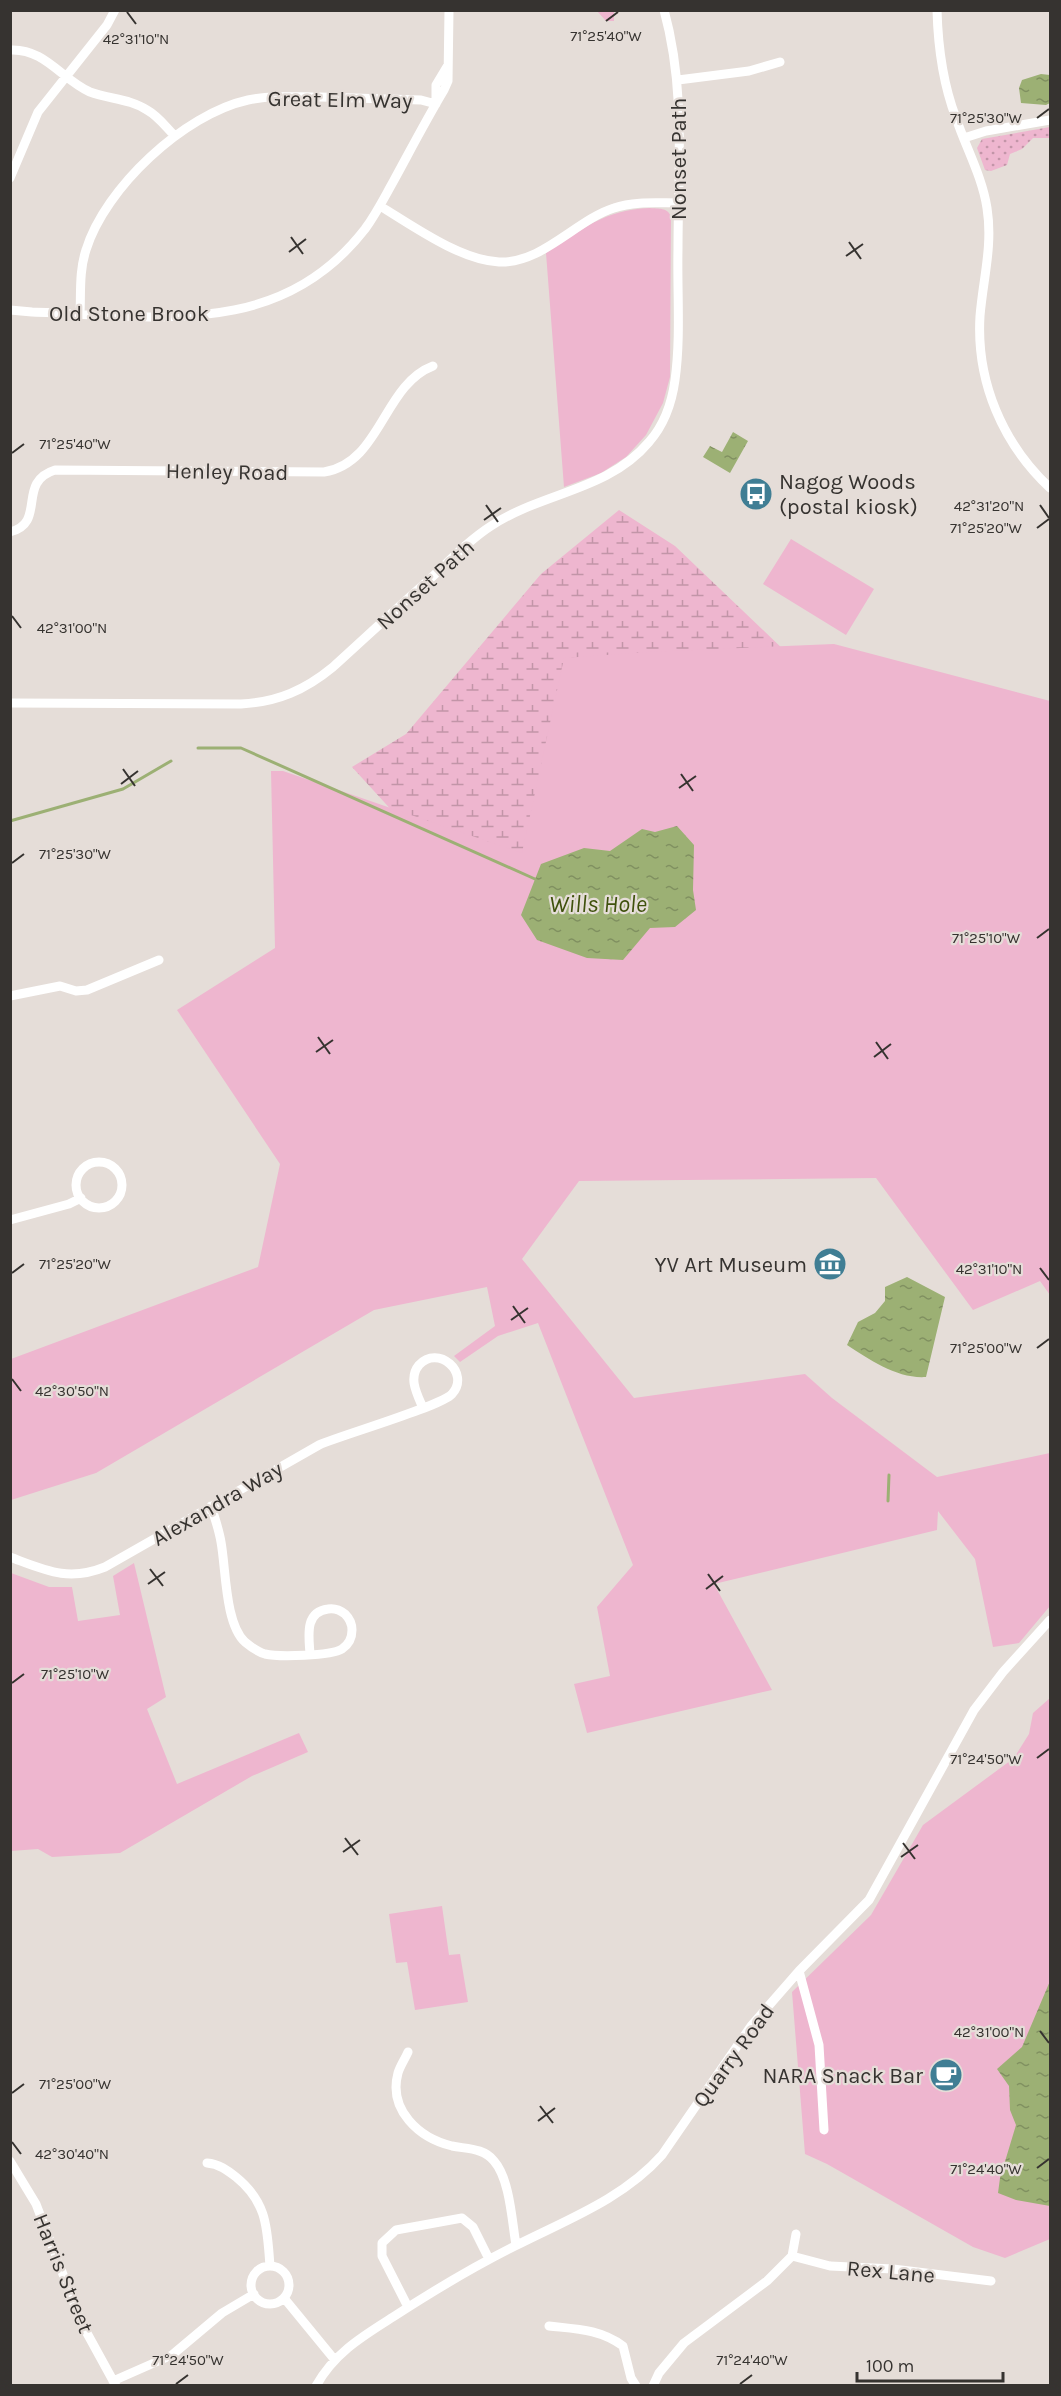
<svg xmlns="http://www.w3.org/2000/svg" width="1061" height="2396" font-family="Karla,sans-serif">
<style>
.grass{fill:url(#grass-dots)}
.wetland{fill:url(#wetland-marsh)}
.park{fill:#eeb6cf}
.water{fill:url(#water-ripples)}
.lines{fill:none;stroke-linecap:round;stroke-linejoin:round}
.stream{stroke:#9cb074;stroke-width:3}
.minor{stroke:#fff;stroke-width:9}
.ticks{fill:none;stroke:#363330;stroke-width:2}
.labels{text-anchor:middle;stroke-width:4.5;stroke-linejoin:round;paint-order:stroke}
.street-label{font-size:22px;fill:#363330;stroke:#e5ddd8}
.poi-label{font-size:22px;fill:#363330;stroke:#e5ddd8;text-anchor:end}
.water-label{font-size:24px;font-style:italic;fill:#3f510c;stroke:#e5ddd8}
.ticks-label{font-size:15px;text-anchor:middle;fill:#363330;stroke:#e5ddd8;stroke-width:4.5;stroke-linejoin:round;paint-order:stroke}
</style>
<defs>
<pattern id="grass-dots" width="8" height="8" patternUnits="userSpaceOnUse" patternTransform="scale(1.5)"><rect width="8" height="8" fill="#eeb6cf"/><path d="M2 2h.1M6 6h.1" fill="none" stroke="#c295a8" stroke-width="1.8" stroke-linecap="round"/></pattern>
<pattern id="wetland-marsh" width="20" height="14" patternUnits="userSpaceOnUse" patternTransform="scale(1.5)"><rect width="20" height="14" fill="#eeb6cf"/><path d="M1 5h8M5 5V1M11 12h8M15 12V8" fill="none" stroke="#c295a8"/></pattern>
<pattern id="water-ripples" width="26" height="14" patternUnits="userSpaceOnUse" patternTransform="scale(1.5)"><rect width="26" height="14" fill="#9cb074"/><path d="M2 4q2-2 4 0t4 0M15 11q2-2 4 0t4 0" fill="none" stroke="#809060"/></pattern>
</defs>
<rect width="100%" height="100%" fill="#e5ddd8"/>
<path class="grass" d="M1050 127V138H1033L1022 149 1010 154 1007 165 991 171 985 170 977 148 982 139Z"/>
<path class="wetland" d="M619 510 675 546 787 653 821 932 417 838 352 767 406 734 541 574Z"/>
<path class="park" d="M597 11H614V21H606Z
M650 208C658 209 668 207 671 217L670 377 663 403 646 435 626 457 601 473 564 487 546 253C582 229 604 210 650 208Z
M791 539 874 589 846 635 763 584Z
M834 644 1050 701V1295L1040 1281 973 1310 876 1178 579 1181 522 1259 634 1398 805 1374 832 1398 937 1477 1050 1453V1606L1019 1643 993 1647 975 1559 938 1511 937 1530 714 1584 772 1690 587 1733 574 1684 610 1676 597 1607 633 1565 538 1323 498 1336 460 1362 454 1356 495 1326 487 1287 374 1310 96 1473 11 1500V1359L258 1267 280 1164 177 1010 275 948 271 771H283L522 853 564 658 648 652Z
M134 1563 166 1697 147 1709 177 1784 299 1733 308 1752 252 1776 120 1853 52 1857 38 1849 11 1851V1573L49 1587H72L78 1621 120 1615 113 1576Z
M1050 1698V2239L1005 2258 973 2247 827 2164 805 2154 792 1992 871 1915 923 1825 1014 1758 1029 1734 1033 1713Z
M442 1906 449 1955 460 1954 468 2002 415 2010 407 1962 396 1963 389 1914Z"/>
<path class="water" d="M1041 74 1050 75V103L1046 105 1021 103 1019 88 1022 80Z
M733 432 748 441 730 473 703 457 710 446 722 452Z
M677 826 694 845 693 890 696 910 675 927 650 928 623 960 587 958 537 940 521 915 541 864 584 848 610 851 642 829 655 832Z
M907 1277 945 1297 926 1377C898 1379 870 1360 847 1345L858 1322 875 1313 885 1301V1287Z
M1050 1981V2206L1016 2200 998 2193 1000 2178 1016 2125 1010 2110 1009 2086 997 2069 1022 2047Z"/>
<g class="lines">
<path class="stream" d="M198 748H241L535 879
M10 821 123 789 171 761
M888 1501 889 1475"/>
<path class="minor" d="M937 10C938 47 943 84 956 118 966 148 982 176 987 208 993 246 983 279 980 316 976 382 1003 444 1050 488
M10 50C45 48 62 80 90 92 109 99 131 99 147 110 158 116 165 126 174 135
M678 80 749 71 780 62
M436 104V85L448 65
M964 138 986 131 1050 120
M10 178 38 112 107 25 115 10
M380 206C413 226 460 260 499 262 542 264 576 220 614 208 634 201 657 203 678 203
M10 310 32 312C155 316 279 340 365 229 376 214 384 198 393 182 410 151 426 120 444 90L448 81 449 10
M80 314C81 293 79 271 86 250 105 188 184 114 248 100 272 95 296 97 320 97 354 98 387 99 421 100L436 104
M10 532C47 523 16 482 55 470L324 472C381 463 383 385 433 366
M10 703 241 704C278 702 305 690 333 667 365 638 397 608 430 579 449 561 469 540 491 526 542 492 608 491 649 442 664 425 672 402 675 380 681 337 677 292 678 249 678 169 686 89 664 10
M10 996 60 986 76 991 87 990 159 960
M76 1185a23 23 0 1 1 46 0a23 23 0 1 1-46 0Z
M10 1220 69 1204 81 1198
M211 1506C215 1518 219 1530 221 1542 226 1569 225 1624 245 1642 251 1647 258 1652 265 1654 278 1657 331 1656 342 1649 348 1645 352 1638 352 1630 352 1624 349 1618 345 1614 340 1610 334 1608 328 1609 304 1612 309 1637 310 1654
M10 1557C45 1570 68 1582 105 1567L319 1445C342 1435 442 1406 452 1394 471 1373 438 1344 419 1365 408 1378 417 1394 423 1408
M799 1971 819 2045 824 2130
M408 2052C405 2059 400 2066 398 2073 388 2110 419 2138 452 2146 467 2149 484 2148 494 2161 510 2179 512 2222 516 2245
M10 2161 36 2204 82 2324 116 2386
M207 2163C219 2164 227 2170 236 2177 268 2203 267 2229 270 2266
M792 2256 830 2266 893 2269 991 2281
M251 2285a19 19 0 1 1 38 0a19 19 0 1 1-38 0Z
M284 2298 334 2359
M408 2307 382 2256V2243L396 2230 462 2218 473 2227 489 2259
M549 2326C576 2329 600 2329 623 2346L631 2378 636 2386
M113 2381 172 2355 222 2313 254 2294
M316 2386C334 2353 363 2336 393 2317 433 2291 473 2267 515 2246 566 2220 623 2199 662 2155L751 2026 799 1971 869 1900 974 1710 1003 1672 1050 1620
M653 2386 659 2373 684 2343 767 2281 792 2256 796 2234"/>
</g>
<path class="ticks" d="M127 12 136 24M606 21 618 12M1037 118 1049 109M291 237 303 254M849 242 861 259M289 252 306 239M846 256 863 244M12 453 24 444M486 505 498 522M1040 505 1049 518M484 520 501 508M1037 528 1049 519M12 616 21 628M123 769 135 786M681 774 693 791M121 784 138 771M679 788 696 776M12 863 24 854M1037 938 1049 929M318 1037 330 1054M876 1042 888 1059M316 1052 333 1040M874 1057 891 1044M1040 1268 1049 1280M12 1273 24 1264M513 1306 525 1323M511 1320 528 1308M1037 1348 1049 1339M12 1379 21 1391M150 1569 163 1586M708 1574 720 1591M148 1584 165 1572M706 1589 723 1576M12 1683 24 1674M1037 1758 1049 1749M345 1838 358 1855M903 1843 915 1859M343 1852 360 1840M901 1857 918 1845M1040 2031 1049 2043M12 2093 24 2084M540 2106 553 2123M538 2121 555 2108M12 2142 21 2154M1037 2168 1049 2159M176 2384 188 2375M740 2384 752 2375"/>
<defs>
<g id="bus-disc" transform="scale(1.725)"><circle r="9.5" fill="#407e94" stroke="#e5ddd8"/><path d="M-5-6H5V4H4V6H2V4H-2V6H-4V4H-5ZM-3.5-4V0h7V-4ZM-3.5 1.2v1.5H-2V1.2ZM2 1.2v1.5H3.5V1.2Z" fill="#fff"/></g>
<g id="museum-disc" transform="scale(1.725)"><circle r="9.5" fill="#407e94" stroke="#e5ddd8"/><path d="M0-6L6-3V-2H-6V-3ZM-5-1h2V3h-2ZM-1-1h2V3h-2ZM3-1h2V3H3ZM-6 4H6V6H-6Z" fill="#fff"/></g>
<g id="cafe-disc" transform="scale(1.725)"><circle r="9.5" fill="#407e94" stroke="#e5ddd8"/><path d="M-5.5-4.5H6V0H3Q3 3.5 0 3.5H-2.5Q-5.5 3.5-5.5 0ZM3-3.2v2h1.7v-2ZM-6 4.5H4V6H-6Z" fill="#fff"/></g>
</defs>
<g fill-rule="evenodd">
<use href="#bus-disc" x="756" y="494"/>
<use href="#museum-disc" x="830" y="1264"/>
<use href="#cafe-disc" x="946" y="2075"/>
</g>
<g class="labels">
<g class="street-label">
<text transform="translate(340 99) rotate(1)" y="8">Great Elm Way</text>
<text transform="translate(678 159) rotate(-90)" y="8">Nonset Path</text>
<text x="129" y="321">Old Stone Brook</text>
<text transform="translate(227 471) rotate(1)" y="8">Henley Road</text>
<text transform="translate(425 584) rotate(-42)" y="8">Nonset Path</text>
<text transform="translate(217 1503) rotate(-30)" y="8">Alexandra Way</text>
<text transform="translate(733 2055) rotate(-54)" y="8">Quarry Road</text>
<text transform="translate(891 2271) rotate(5)" y="8">Rex Lane</text>
<text transform="translate(64 2273) rotate(68)" y="8">Harris Street</text>
</g>
<g class="poi-label">
<text x="779" y="489" text-anchor="start">Nagog Woods<tspan x="779" dy="25">(postal kiosk)</tspan></text>
<text x="807" y="1272">YV Art Museum</text>
<text x="923" y="2083">NARA Snack Bar</text>
</g>
<g class="water-label">
<text x="598" y="912">Wills Hole</text>
</g>
</g>
<g class="ticks-label">
<text x="606" y="41">71°25'40"W</text>
<text x="136" y="44">42°31'10"N</text>
<text x="986" y="123">71°25'30"W</text>
<text x="75" y="449">71°25'40"W</text>
<text x="989" y="511">42°31'20"N</text>
<text x="986" y="533">71°25'20"W</text>
<text x="72" y="633">42°31'00"N</text>
<text x="75" y="859">71°25'30"W</text>
<text x="986" y="943">71°25'10"W</text>
<text x="75" y="1269">71°25'20"W</text>
<text x="989" y="1274">42°31'10"N</text>
<text x="986" y="1353">71°25'00"W</text>
<text x="72" y="1396">42°30'50"N</text>
<text x="75" y="1679">71°25'10"W</text>
<text x="986" y="1764">71°24'50"W</text>
<text x="989" y="2037">42°31'00"N</text>
<text x="75" y="2089">71°25'00"W</text>
<text x="72" y="2159">42°30'40"N</text>
<text x="986" y="2174">71°24'40"W</text>
<text x="188" y="2365">71°24'50"W</text>
<text x="752" y="2365">71°24'40"W</text>
</g>
<rect width="1061" height="2396" fill="none" stroke="#363330" stroke-width="24"/>
<path d="M857 2372v9h146v-9" fill="none" stroke="#363330" stroke-width="3"/>
<text x="866" y="2372" font-size="18" fill="#363330" stroke="#e5ddd8" stroke-width="4.5" paint-order="stroke">100 m</text>
</svg>
